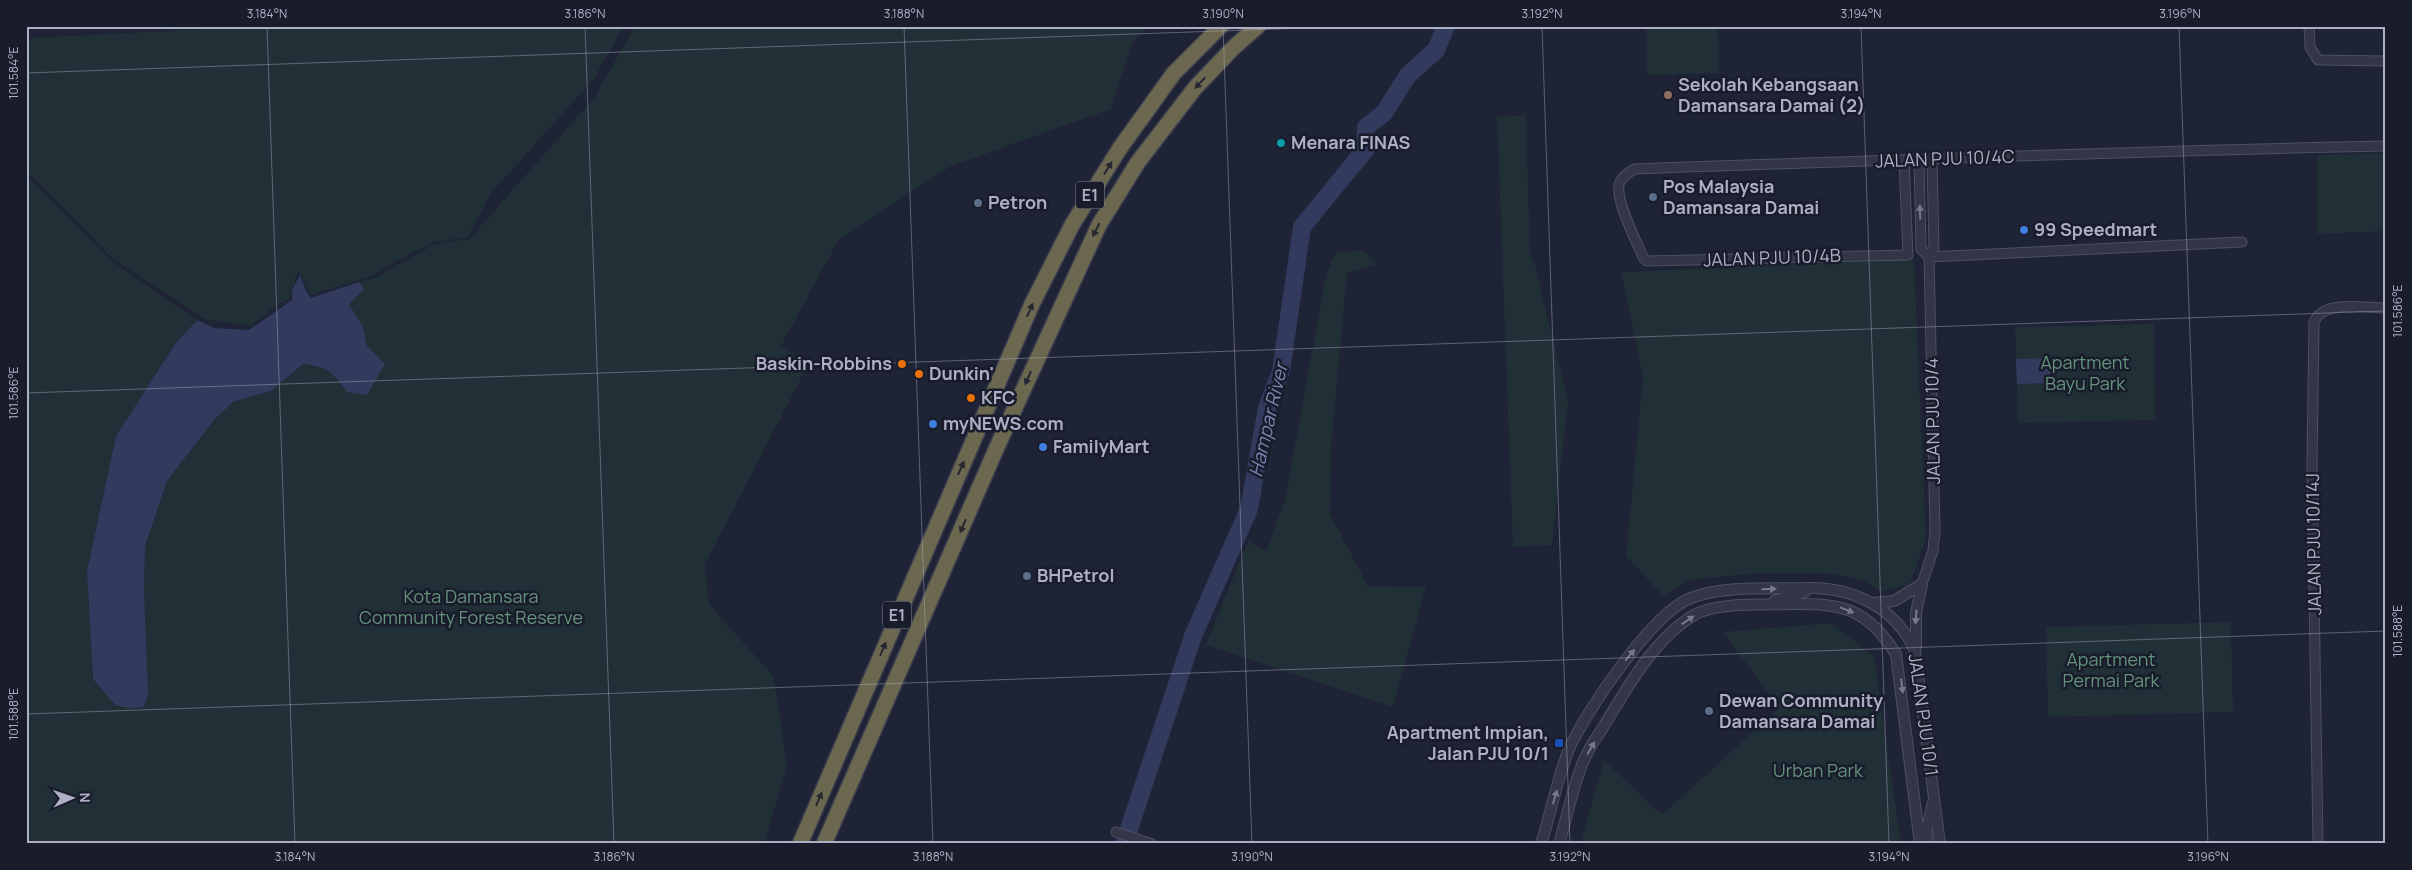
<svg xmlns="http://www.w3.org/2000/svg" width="2412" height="870" font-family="Manrope,sans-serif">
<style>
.green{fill:#212f37}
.water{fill:#323a5e}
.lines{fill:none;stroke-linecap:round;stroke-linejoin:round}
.river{stroke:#323a5e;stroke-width:18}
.minor-casing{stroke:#4d5062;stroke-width:11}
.tertiary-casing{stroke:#4d5062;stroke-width:12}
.motorway-casing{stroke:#3a3d4e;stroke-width:18}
.minor{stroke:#333646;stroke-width:9}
.tertiary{stroke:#333646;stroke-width:10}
.motorway{stroke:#6c6850;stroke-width:15}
.oneway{fill:#252731}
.oneway2{fill:#76798b}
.ticks{fill:none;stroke:#adb0c4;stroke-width:1;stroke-opacity:0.45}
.education-dot{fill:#8d6e63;stroke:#181c2b;stroke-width:2}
.culture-dot{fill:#0f9aa8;stroke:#181c2b;stroke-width:2}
.service-dot{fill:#5c6f8a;stroke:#181c2b;stroke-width:2}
.shop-dot{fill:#3f7fe0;stroke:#181c2b;stroke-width:2}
.food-dot{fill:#e8710a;stroke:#181c2b;stroke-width:2}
.transit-dot{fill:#1a4fb4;stroke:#181c2b;stroke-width:2}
.labels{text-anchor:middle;stroke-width:5;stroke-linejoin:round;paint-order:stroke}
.shield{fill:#181c2b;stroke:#808496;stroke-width:1}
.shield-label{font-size:16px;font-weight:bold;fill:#adb0c4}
.poi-label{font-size:18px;font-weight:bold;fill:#adb0c4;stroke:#181c2b;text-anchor:start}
.street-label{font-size:18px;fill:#adb0c4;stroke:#181c2b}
.park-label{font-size:18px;fill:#65937b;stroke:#181c2b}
.water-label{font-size:19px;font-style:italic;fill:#7c86b1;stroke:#181c2b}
.neatline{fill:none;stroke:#adb0c4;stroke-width:2}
.ticks-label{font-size:12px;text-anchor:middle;fill:#adb0c4}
</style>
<rect width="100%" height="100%" fill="#1f2336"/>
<path class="green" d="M263 26H624L593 80 491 193 468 237 434 242 397 261 374 275 311 295 298 271 289 299 277 305 251 326 204 319 111 257 26 170V53L30 38Z
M635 26H1150L1132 42 1111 109 951 166 838 241 781 346 809 363 705 564 709 604 774 677 787 766 764 844H26V176L109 259 197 320 175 344 116 436 102 500 87 571 93 679 115 705 144 591 145 546 167 481 214 420 233 402 271 391 303 364C328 367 333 372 347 392L375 379 385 364 367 346 363 327 349 304 363 289 359 282 375 278 435 244 469 239 594 98Z
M1646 26H1718L1719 73 1647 75Z
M1526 115 1530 253 1535 265 1568 401 1552 545 1513 547 1497 117Z
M2385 153 2386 231 2317 234V155Z
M1363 250 1377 264 1347 273 1331 448 1330 514 1368 586 1426 587 1393 707 1206 645 1248 541 1266 551 1285 500 1326 275 1335 253Z
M1914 259 1926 538 1910 584 1881 592 1863 580 1824 573H1761L1687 580 1664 597 1626 556 1643 377 1621 272Z
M2154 324 2155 420 2018 423 2015 327Z
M2231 622 2233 712 2048 717 2046 627Z
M1831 623 1874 656 1901 844H1580L1604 760 1662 815 1779 708 1723 632Z"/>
<path class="water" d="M300 275 306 291 311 298 359 282 364 289 349 304 363 327 367 346 385 364 367 395 347 392C333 372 328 367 303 364L271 391 233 402 214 420 167 481 145 546 144 591 148 696 143 707 129 708 115 705 93 679 87 571 116 436 175 344 197 320 214 328 249 330 292 300V290Z
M2052 358 2053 383 2017 384 2016 359Z"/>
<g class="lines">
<path class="river" d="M1124 844 1193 636 1249 509 1267 408 1281 371 1302 227 1365 150 1366 127 1384 113 1408 75 1436 50 1446 26"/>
<g class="minor-casing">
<path id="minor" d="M2309 26 2310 47 2318 60 2386 61
M1919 159 1921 249 1929 257
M1904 160 1908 255 1647 261 1643 257C1637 242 1613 197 1620 182 1623 176 1629 172 1635 169 1885 160 2135 151 2386 146
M1929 257 2242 242
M1922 584 1933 551 1935 530 1929 257 1934 248 1932 159
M1116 832 1152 844
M2318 844 2312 464 2314 322C2325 299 2364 308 2386 308"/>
</g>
<g class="tertiary-casing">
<path id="tertiary" d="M1774 601 1805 592
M1873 603 1894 601 1922 584
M1916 647V613L1922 584
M1541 844C1551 813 1557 779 1569 749 1586 711 1653 612 1691 598 1725 585 1772 589 1808 588 1853 587 1896 608 1915 651L1940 844
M1559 844C1567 817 1573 785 1584 760 1589 747 1598 736 1605 724 1629 685 1655 637 1696 614 1720 602 1764 605 1790 604 1842 603 1867 608 1896 654L1920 844
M1927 844 1926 832 1933 803"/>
</g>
<g class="motorway-casing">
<path id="motorway" d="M800 844 1032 304 1072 225 1120 148 1174 73 1221 26
M824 844 997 447 1099 225 1138 162 1195 88 1233 48 1258 26"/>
</g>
<use href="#minor" class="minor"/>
<use href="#tertiary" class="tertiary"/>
<use href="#motorway" class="motorway"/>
</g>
<defs><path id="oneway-solid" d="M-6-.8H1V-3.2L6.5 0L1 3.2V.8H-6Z" transform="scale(1.25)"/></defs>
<g class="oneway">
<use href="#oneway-solid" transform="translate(1200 83) rotate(133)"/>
<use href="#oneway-solid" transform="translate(1108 168) rotate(-58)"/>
<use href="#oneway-solid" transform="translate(1096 230) rotate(117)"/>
<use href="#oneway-solid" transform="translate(1030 310) rotate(-66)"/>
<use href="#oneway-solid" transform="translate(1028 378) rotate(114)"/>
<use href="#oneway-solid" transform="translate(961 468) rotate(-66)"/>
<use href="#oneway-solid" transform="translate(963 526) rotate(113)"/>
<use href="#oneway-solid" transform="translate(883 649) rotate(-67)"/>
<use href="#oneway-solid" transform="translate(819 799) rotate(-67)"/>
</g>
<g class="oneway2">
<use href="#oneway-solid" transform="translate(1920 212) rotate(-92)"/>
<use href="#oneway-solid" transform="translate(1769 589) rotate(-1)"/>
<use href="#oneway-solid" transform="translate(1847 610) rotate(21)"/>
<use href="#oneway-solid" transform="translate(1916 617) rotate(94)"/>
<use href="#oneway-solid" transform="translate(1688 620) rotate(-34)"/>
<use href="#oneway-solid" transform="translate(1630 655) rotate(-50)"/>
<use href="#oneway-solid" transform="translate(1902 686) rotate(83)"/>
<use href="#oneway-solid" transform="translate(1591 748) rotate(-59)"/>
<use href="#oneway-solid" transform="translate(1555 797) rotate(-73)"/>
</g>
<path class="ticks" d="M267 26 295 844M585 26 614 844M904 26 933 844M1223 26 1252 844M1542 26 1570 844M1861 26 1889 844M2179 26 2208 844M26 73 1361 26M26 393 2386 311M26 714 2386 631"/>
<circle class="education-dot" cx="1668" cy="95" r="5"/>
<circle class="culture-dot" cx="1281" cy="143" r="5"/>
<g class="service-dot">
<circle cx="1653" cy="197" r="5"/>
<circle cx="978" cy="203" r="5"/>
<circle cx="1027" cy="576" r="5"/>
<circle cx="1709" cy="711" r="5"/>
</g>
<g class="shop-dot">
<circle cx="2024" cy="230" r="5"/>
<circle cx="933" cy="424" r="5"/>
<circle cx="1043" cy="447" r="5"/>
</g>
<g class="food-dot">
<circle cx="902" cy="364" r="5"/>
<circle cx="919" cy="374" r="5"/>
<circle cx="971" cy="398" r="5"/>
</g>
<rect class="transit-dot" x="1554" y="738" width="10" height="10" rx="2.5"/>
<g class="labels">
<g class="shield">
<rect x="1076" y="181.5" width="28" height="27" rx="4"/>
<rect x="883" y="601.5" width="28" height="27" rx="4"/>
</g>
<g class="shield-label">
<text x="1090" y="201">E1</text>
<text x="897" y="621">E1</text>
</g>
<g class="poi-label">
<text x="1678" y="91">Sekolah Kebangsaan<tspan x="1678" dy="21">Damansara Damai (2)</tspan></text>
<text x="1291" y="149">Menara FINAS</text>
<text x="1663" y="193">Pos Malaysia<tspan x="1663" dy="21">Damansara Damai</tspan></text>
<text x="988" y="209">Petron</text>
<text x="2034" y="236">99 Speedmart</text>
<text x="892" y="370" text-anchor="end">Baskin-Robbins</text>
<text x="929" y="380">Dunkin'</text>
<text x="981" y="404">KFC</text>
<text x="943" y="430">myNEWS.com</text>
<text x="1053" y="453">FamilyMart</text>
<text x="1037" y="582">BHPetrol</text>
<text x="1719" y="707">Dewan Community<tspan x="1719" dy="21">Damansara Damai</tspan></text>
<text x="1549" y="739" text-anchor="end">Apartment Impian,<tspan x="1549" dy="21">Jalan PJU 10/1</tspan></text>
</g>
<g class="street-label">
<text transform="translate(1945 159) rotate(-2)" y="6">JALAN PJU 10/4C</text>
<text transform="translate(1772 258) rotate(-2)" y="6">JALAN PJU 10/4B</text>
<text transform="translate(1933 421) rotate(-91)" y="6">JALAN PJU 10/4</text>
<text transform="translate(2314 544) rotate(-91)" y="6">JALAN PJU 10/14J</text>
<text transform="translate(1923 715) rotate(82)" y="6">JALAN PJU 10/1</text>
</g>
<g class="park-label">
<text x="2085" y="369">Apartment<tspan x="2085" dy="21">Bayu Park</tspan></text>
<text x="471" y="603">Kota Damansara<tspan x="471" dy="21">Community Forest Reserve</tspan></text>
<text x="2111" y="666">Apartment<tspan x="2111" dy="21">Permai Park</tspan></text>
<text x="1818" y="777">Urban Park</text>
</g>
<g class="water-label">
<text transform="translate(1268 420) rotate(-77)" y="7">Hampar River</text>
</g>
</g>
<rect width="2412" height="870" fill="none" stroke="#181c2b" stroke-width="55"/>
<g transform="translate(72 798) rotate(88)" stroke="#181c2b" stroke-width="4" paint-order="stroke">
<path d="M0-4L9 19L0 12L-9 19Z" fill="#adb0c4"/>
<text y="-8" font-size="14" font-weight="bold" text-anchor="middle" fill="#adb0c4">N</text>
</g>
<rect x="28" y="28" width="2356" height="814" class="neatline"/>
<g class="ticks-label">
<text x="267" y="18">3.184°N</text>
<text x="585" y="18">3.186°N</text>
<text x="904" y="18">3.188°N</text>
<text x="1223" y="18">3.190°N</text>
<text x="1542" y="18">3.192°N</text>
<text x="1861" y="18">3.194°N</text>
<text x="2180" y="18">3.196°N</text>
<text transform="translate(14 73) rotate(-90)" y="4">101.584°E</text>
<text transform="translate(2398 311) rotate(-90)" y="4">101.586°E</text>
<text transform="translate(14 393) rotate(-90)" y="4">101.586°E</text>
<text transform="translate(2398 631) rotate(-90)" y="4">101.588°E</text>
<text transform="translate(14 714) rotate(-90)" y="4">101.588°E</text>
<text x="295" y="861">3.184°N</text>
<text x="614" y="861">3.186°N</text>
<text x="933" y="861">3.188°N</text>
<text x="1252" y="861">3.190°N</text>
<text x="1570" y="861">3.192°N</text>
<text x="1889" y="861">3.194°N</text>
<text x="2208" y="861">3.196°N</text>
</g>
</svg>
